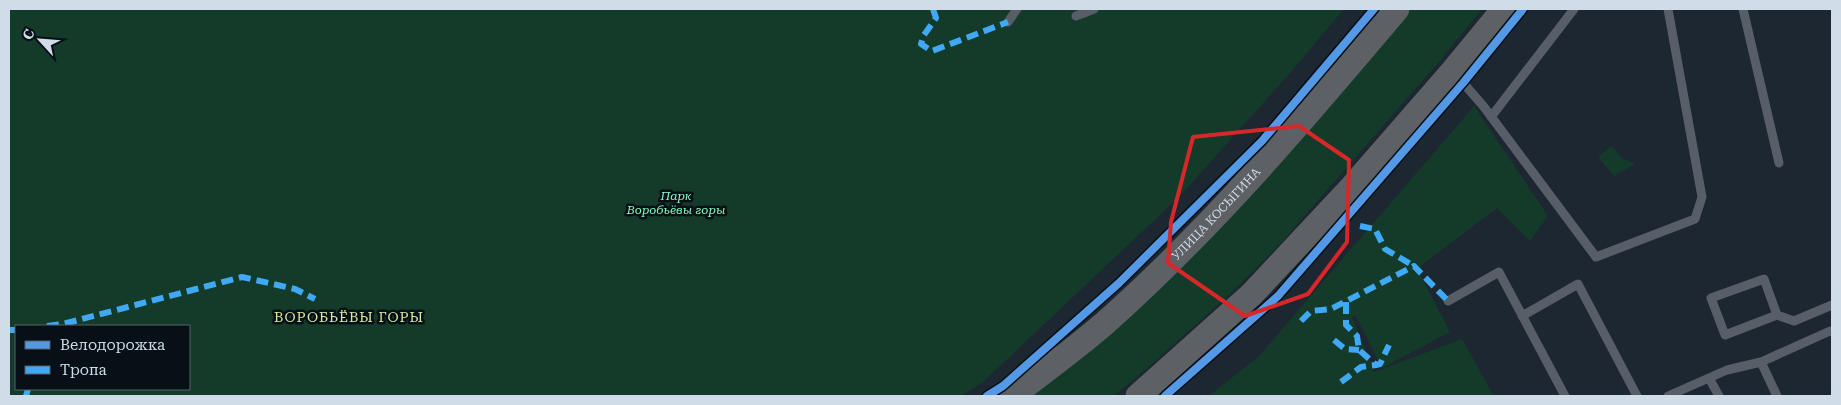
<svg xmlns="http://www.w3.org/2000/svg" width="1841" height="405" font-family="'Roboto Serif',serif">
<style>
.green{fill:#143b29;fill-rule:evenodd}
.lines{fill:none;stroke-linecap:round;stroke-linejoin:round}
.lane{stroke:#585e67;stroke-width:9}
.secondary{stroke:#5d6065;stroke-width:25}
.quiet{stroke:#3fa9f5;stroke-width:6;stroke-dasharray:12 6;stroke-linecap:butt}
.cycleway-casing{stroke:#070f17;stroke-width:11}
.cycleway{stroke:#5399e6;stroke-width:8}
.marked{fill:none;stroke:#d62828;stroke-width:4;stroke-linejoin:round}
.labels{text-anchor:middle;stroke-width:5;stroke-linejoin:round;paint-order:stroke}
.park-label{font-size:12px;font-style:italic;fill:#85fcbb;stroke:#070f17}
.street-label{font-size:12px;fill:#d1dce9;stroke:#070f17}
.neighbourhood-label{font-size:14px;letter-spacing:1px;fill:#d5eba0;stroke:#070f17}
</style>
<rect width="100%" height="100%" fill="#1d2731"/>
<path class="green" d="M9 9H1344L1290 73 1181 195 983 382 961 396H9ZM16 326H189V389H16Z
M1410 9H1482L1438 63 1280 244 1229 295 1138 376 1114 396H1030L1393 29Z
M1474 106 1548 216 1530 241 1497 208 1411 273 1418 270 1450 332 1382 368 1355 315 1352 317 1374 372 1462 339 1494 396H1209L1259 356Z
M1611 146 1622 158 1635 164 1614 176 1598 157Z"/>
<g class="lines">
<path class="lane" d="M1743 9 1779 163
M1076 16 1094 9
M1008 22 1017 9
M1453 71 1484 107 1596 257 1695 219 1702 197 1668 9
M1491 117 1574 9
M1448 301 1499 272 1565 396
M1777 315 1764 279 1711 298 1725 335 1777 315 1794 321 1832 305
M1522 316 1578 284 1637 396
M1709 378 1719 396
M1668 396 1727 370 1761 362
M1777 396 1761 362 1830 331 1832 332"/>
<g class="secondary">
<path id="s1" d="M1012 396C1043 372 1075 349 1105 323 1212 228 1305 118 1397 9"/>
<path d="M1138 396 1252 294 1352 187 1453 71 1504 9"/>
</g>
<path class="quiet" d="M933 9 936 18 924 35 921 44 932 51 1008 22
M1360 226 1375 229 1385 249 1414 266
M1346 302V325L1357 336 1359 350 1376 365 1380 364 1389 345
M1301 321 1311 311 1331 309 1414 266 1448 301
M47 326 63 324 242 277 295 289 315 299
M9 330H16
M1334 340 1345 349 1359 350
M1341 382 1361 367 1376 365
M26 396 28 389"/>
<g class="cycleway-casing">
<path id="cycleway" d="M987 396 1003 386 1119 283 1262 141 1374 9
M1165 396 1278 296 1463 83 1523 9"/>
</g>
<use href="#cycleway" class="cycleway"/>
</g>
<path class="marked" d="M1299 126 1349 160 1347 242 1308 294 1245 316 1168 263 1171 222 1193 137Z"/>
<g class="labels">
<g class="park-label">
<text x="676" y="200">Парк<tspan x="676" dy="14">Воробьёвы горы</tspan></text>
</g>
<g class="street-label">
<text dy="4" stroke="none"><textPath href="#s1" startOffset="274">УЛИЦА КОСЫГИНА</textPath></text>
</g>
<g class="neighbourhood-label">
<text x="349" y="322">ВОРОБЬЁВЫ ГОРЫ</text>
</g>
</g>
<rect width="1841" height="405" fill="none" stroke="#d1dce9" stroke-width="20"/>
<rect x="15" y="325" width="175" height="65" fill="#070f17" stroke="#58616b"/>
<rect x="25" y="341" width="25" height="8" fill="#5399e6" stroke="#58616b"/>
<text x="60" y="350" font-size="15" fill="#d1dce9">Велодорожка</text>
<rect x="25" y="366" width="25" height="8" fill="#3fa9f5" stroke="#58616b"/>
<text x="60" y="375" font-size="15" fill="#d1dce9">Тропа</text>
<g transform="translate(40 40) rotate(296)" stroke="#070f17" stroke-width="4" paint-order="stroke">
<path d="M0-4L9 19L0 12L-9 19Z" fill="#d1dce9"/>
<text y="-8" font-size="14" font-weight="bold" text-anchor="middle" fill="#d1dce9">С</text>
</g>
</svg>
